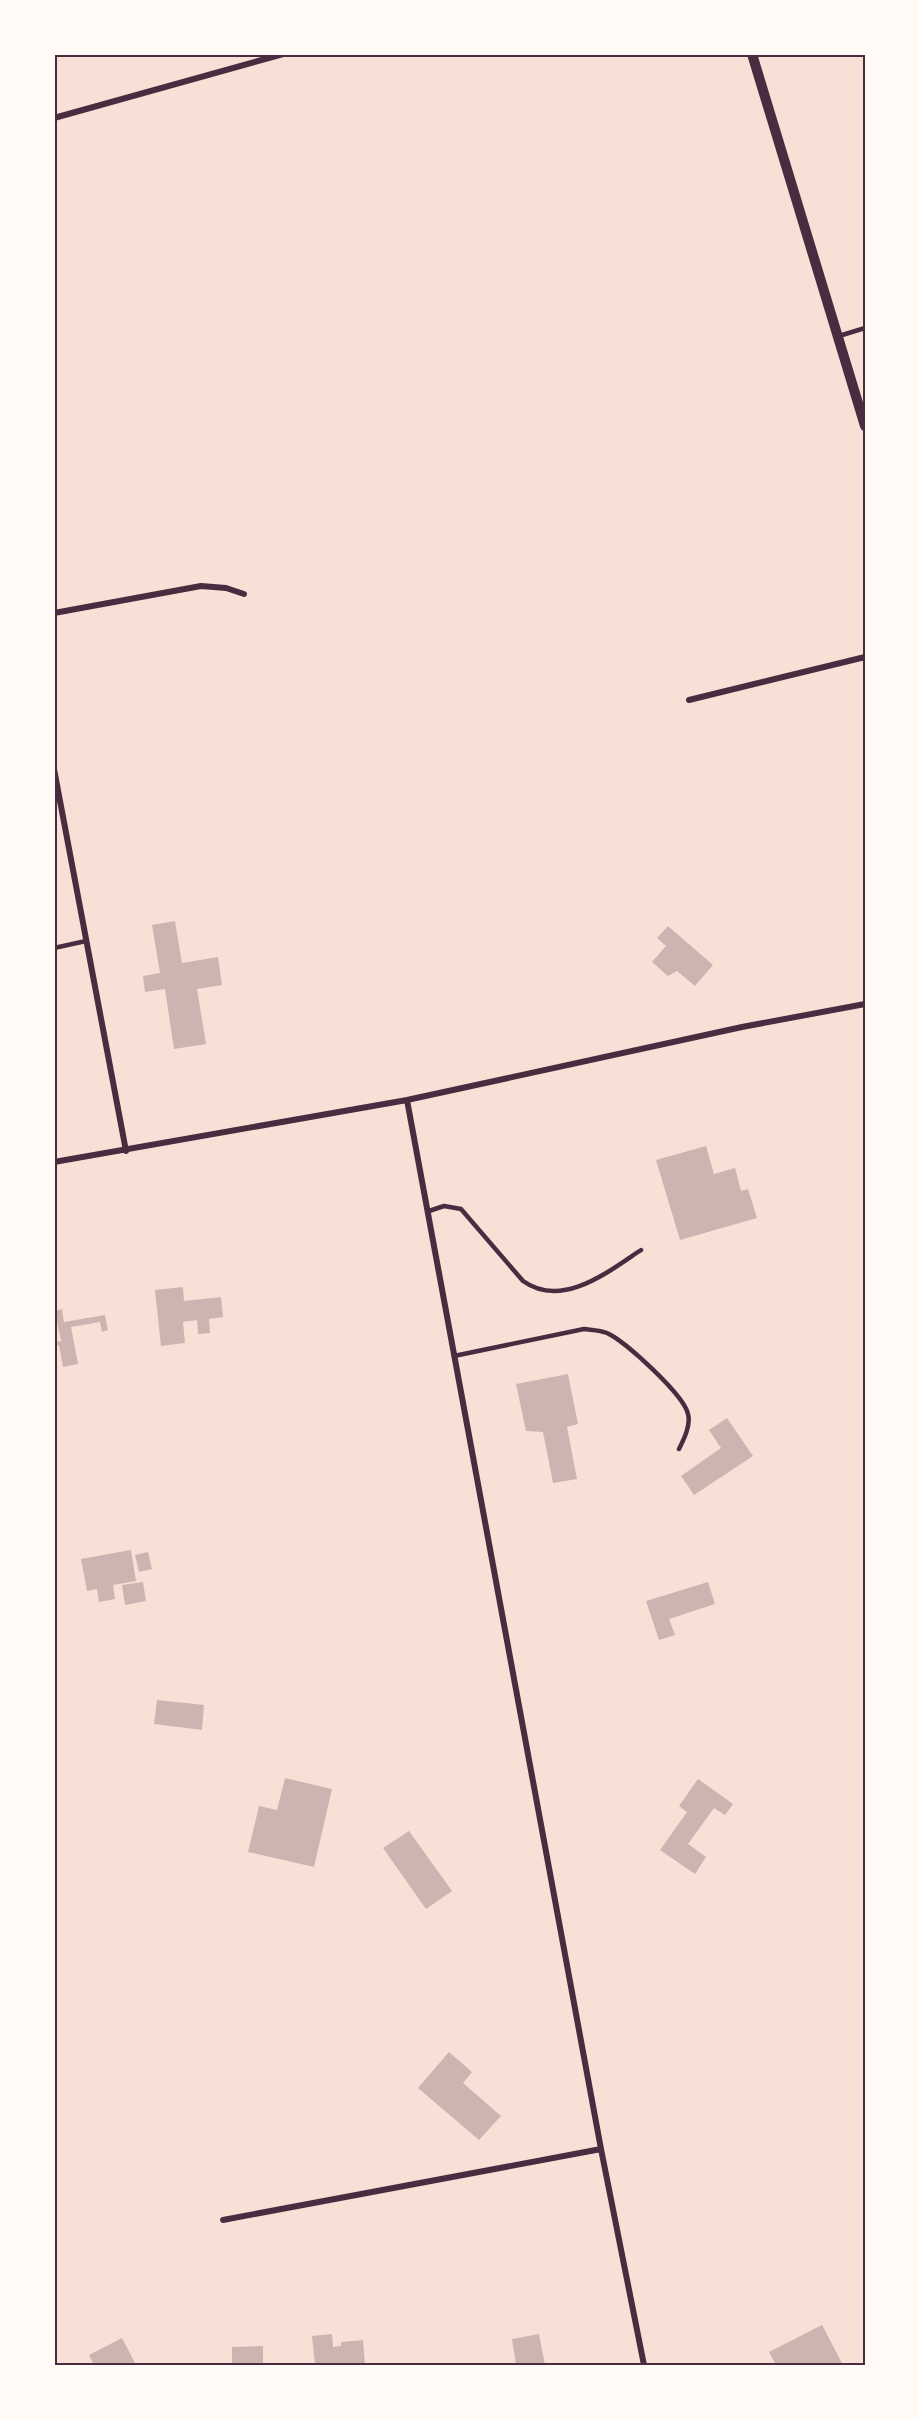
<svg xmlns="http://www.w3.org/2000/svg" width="919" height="2419" font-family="Rubik,sans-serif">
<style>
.building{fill:#ccb4b1}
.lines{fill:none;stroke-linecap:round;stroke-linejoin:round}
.service{stroke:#4a2c40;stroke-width:4.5}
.minor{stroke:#4a2c40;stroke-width:6}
.tertiary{stroke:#4a2c40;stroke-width:10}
.neatline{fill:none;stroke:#4a2c40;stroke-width:2}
</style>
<rect width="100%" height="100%" fill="#f7e1d7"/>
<path class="building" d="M175 921 182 963 218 957 222 985 197 989 206 1044 174 1049 165 989 145 992 143 976 160 973 152 925Z
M668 926 713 965 695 986 677 971 668 976 652 962 666 946 657 938Z
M706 1146 714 1174 735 1168 741 1191 748 1189 757 1218 680 1240 656 1160Z
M183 1287 184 1301 221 1297 223 1317 209 1319 210 1333 198 1334 197 1320 183 1322 185 1343 161 1346 155 1290Z
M62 1309 64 1322 105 1315 108 1330 102 1332 100 1322 71 1327 78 1364 63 1367 59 1345 54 1346V1342L61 1341 55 1311Z
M568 1374 578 1424 567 1427 577 1479 553 1483 543 1432 526 1431 516 1384Z
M727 1418 753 1456 694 1495 681 1476 721 1448 709 1430Z
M131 1550 136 1581 113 1585 115 1599 99 1602 97 1589 87 1591 81 1559Z
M148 1552 152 1569 139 1572 135 1555Z
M143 1582 146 1601 125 1605 122 1585Z
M708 1582 715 1604 669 1619 675 1635 659 1640 646 1601Z
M157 1700 204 1705 202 1730 154 1724Z
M285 1778 332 1789 314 1867 248 1852 259 1806 277 1810Z
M698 1779 733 1804 725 1815 714 1808 688 1844 706 1857 695 1874 660 1850 687 1812 679 1806Z
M409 1831 452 1891 426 1909 383 1848Z
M449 2052 472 2072 463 2083 501 2116 479 2140 418 2088Z
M822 2325 843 2365H776L769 2352Z
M332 2334 333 2347 341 2346V2342L363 2340 365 2365H315L312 2336Z
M539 2334 545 2365H516L512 2339Z
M122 2338 136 2365H94L89 2355Z
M263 2346V2363L232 2365V2347Z"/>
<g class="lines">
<path class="service" d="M839 336 865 328
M54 948 86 941
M429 1211 444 1206 461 1209 523 1281C562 1309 608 1272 641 1250
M454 1356 584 1329C591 1330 600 1330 607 1333 625 1341 684 1395 688 1414 691 1425 684 1439 679 1449"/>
<path class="minor" d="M54 118 283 54
M54 613 201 586 226 588 244 594
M689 700 865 657
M54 769 126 1151
M407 1100 601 2149 644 2365
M54 1162 407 1100 742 1027 865 1004
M223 2220 601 2149"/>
<path class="tertiary" d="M752 54 865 426"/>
</g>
<rect width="919" height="2419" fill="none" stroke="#fffaf5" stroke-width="111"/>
<rect x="56" y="56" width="808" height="2308" class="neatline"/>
</svg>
